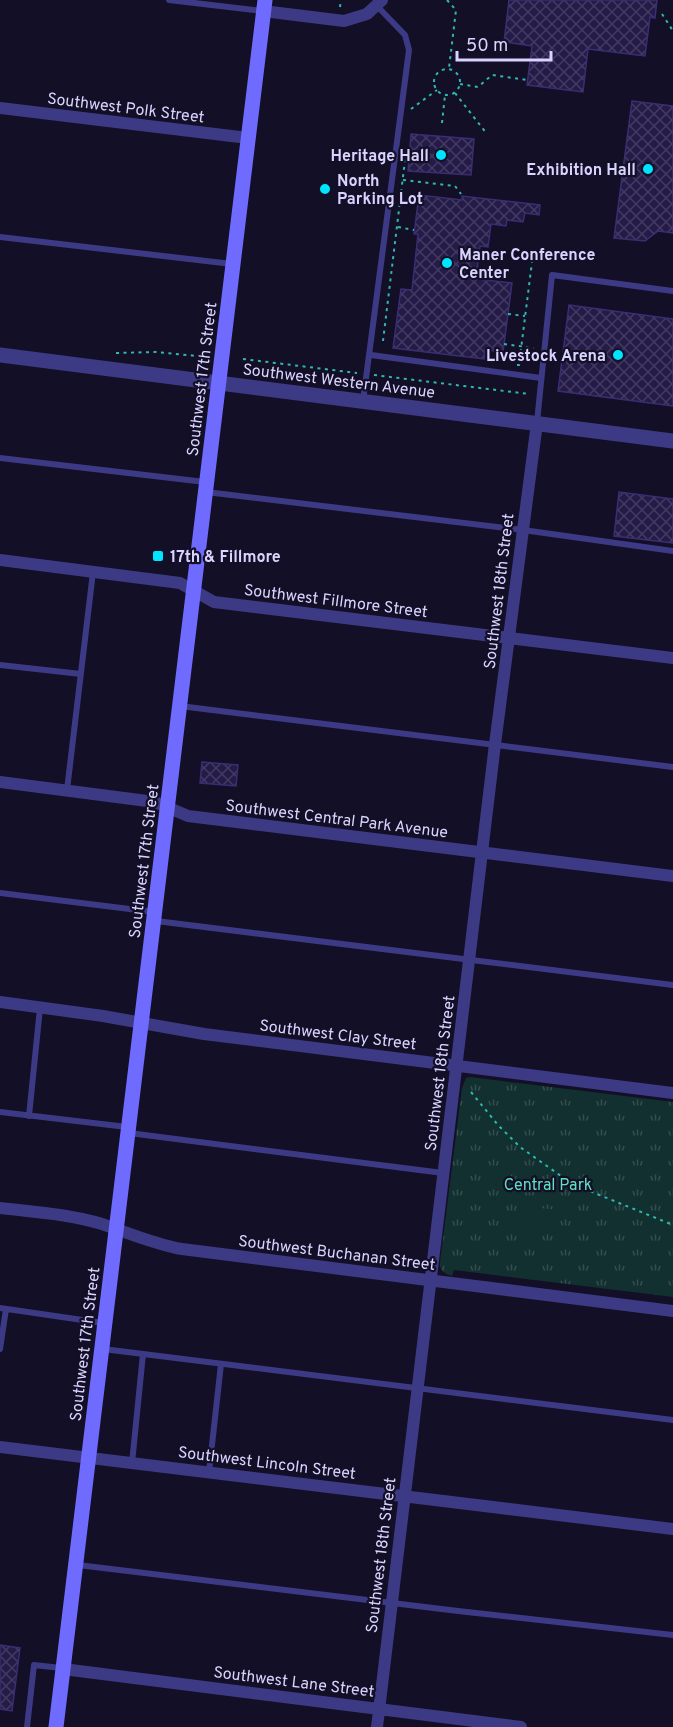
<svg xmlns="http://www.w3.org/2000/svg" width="673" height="1727" font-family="Overpass,sans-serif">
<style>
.grass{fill:url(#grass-tufts)}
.garden{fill:#12302f}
.building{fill:url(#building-cross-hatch);stroke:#3b2d73;stroke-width:1.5}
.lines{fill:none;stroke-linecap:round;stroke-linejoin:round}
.path{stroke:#2fb8b0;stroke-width:2;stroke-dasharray:3 4.5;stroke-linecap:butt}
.service{stroke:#3d3a85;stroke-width:6}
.minor{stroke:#3d3a85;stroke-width:12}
.tertiary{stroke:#3d3a85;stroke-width:15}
.secondary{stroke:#6f6bff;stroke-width:15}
.poi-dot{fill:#00e5ff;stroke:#130f26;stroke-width:2}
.labels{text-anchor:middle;stroke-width:4.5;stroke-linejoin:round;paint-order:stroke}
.street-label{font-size:16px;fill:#d9d4ff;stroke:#130f26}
.poi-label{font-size:16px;font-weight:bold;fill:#d9d4ff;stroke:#130f26;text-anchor:end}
.park-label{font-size:16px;fill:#5fe0c0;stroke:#130f26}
</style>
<defs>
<pattern id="grass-tufts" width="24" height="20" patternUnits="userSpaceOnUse" patternTransform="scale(1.5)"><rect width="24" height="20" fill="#12302f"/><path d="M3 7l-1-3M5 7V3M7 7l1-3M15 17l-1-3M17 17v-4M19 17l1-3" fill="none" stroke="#344d4e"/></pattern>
<pattern id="building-cross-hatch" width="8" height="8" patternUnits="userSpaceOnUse" patternTransform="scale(1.5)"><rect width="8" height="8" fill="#241b47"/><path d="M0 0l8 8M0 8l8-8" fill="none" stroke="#433b63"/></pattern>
</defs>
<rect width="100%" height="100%" fill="#130f26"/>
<path class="grass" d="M470 1077 673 1102V1297L454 1270 452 1276C443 1273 440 1271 440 1262L462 1088 466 1078Z"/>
<path class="garden" d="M519 1206 559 1210 557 1233 516 1228Z"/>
<path class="building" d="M509 0H657L655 18 650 17 645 56 588 49 583 92 527 85 532 46 504 42Z
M632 101 673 106V233L658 231 645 241 614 238Z
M411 134 474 139 471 175 408 171Z
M419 195 462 200V196L540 205 539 215 525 213 523 222 507 220 506 226 491 224 488 247 480 246 476 279 512 283 503 352 485 350 484 359 393 348 401 289 412 290 418 234H414Z
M569 305 673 319V406L558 391Z
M619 492 673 499V543L614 536Z
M202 762 238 765 236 786 200 783Z
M0 1645 20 1648 12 1711 0 1709Z"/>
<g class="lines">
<path class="path" d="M447 0 456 10 449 68
M340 7 341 0
M662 14 673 31
M434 82a13 13 0 1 1 26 0a13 13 0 1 1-26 0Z
M460 84 478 87 492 75 527 80
M455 93 487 134
M411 109 437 90
M442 123 445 95
M403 180 455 186 461 194
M398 227 414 230
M508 314 525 316
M383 341 406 152
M504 344 534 348
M116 353 156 352 208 357
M243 359 357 373
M517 365H519L532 262
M374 375 529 394
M471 1092 498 1125 520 1147 561 1176 580 1187 673 1225"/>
<path class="service" d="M169 0 263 11
M0 237 232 264
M371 355 541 378
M363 401 409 50 405 35 377 6
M537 422 552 275 673 291
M0 458 205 482
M206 492 523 530 673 551
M0 665 81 674
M180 706 673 767
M67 790 93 572
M0 893 154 912
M156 921 673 985
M0 1112 127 1127
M29 1116 40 1008
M129 1133 443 1173
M0 1308 103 1323
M0 1349 6 1309
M103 1349 673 1420
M132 1463 143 1354
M209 1472 221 1364
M78 1565 458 1611 673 1635
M27 1727 34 1665 61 1668"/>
<path class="minor" d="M263 11 344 21 367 14 382 0
M0 108 248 138
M0 560 180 583 214 602 673 658
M0 782 155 802 188 816 673 876
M0 1002 103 1016 204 1034 673 1093
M0 1208C34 1212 69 1214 102 1224 129 1233 154 1244 182 1249L673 1311
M0 1447 673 1529
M63 1669 521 1727
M377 1727 495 744 537 423"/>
<path class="tertiary" d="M0 355 673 441"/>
<path class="secondary" d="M56 1727 265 0"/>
</g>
<g class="poi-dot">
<circle cx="441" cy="155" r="6"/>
<circle cx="648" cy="169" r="6"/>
<circle cx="325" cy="189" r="6"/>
<circle cx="447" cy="263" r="6"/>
<circle cx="618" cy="355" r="6"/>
<rect x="152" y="550" width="12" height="12" rx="3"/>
</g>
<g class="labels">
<g class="street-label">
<text transform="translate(126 107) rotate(7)" y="6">Southwest Polk Street</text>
<text transform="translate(201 379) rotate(-83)" y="6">Southwest 17th Street</text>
<text transform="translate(339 380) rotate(7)" y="6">Southwest Western Avenue</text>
<text transform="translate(498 591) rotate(-83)" y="6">Southwest 18th Street</text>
<text transform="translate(336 600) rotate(7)" y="6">Southwest Fillmore Street</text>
<text transform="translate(337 818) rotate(7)" y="6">Southwest Central Park Avenue</text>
<text transform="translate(143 861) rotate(-83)" y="6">Southwest 17th Street</text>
<text transform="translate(338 1034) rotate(7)" y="6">Southwest Clay Street</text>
<text transform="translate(439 1073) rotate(-83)" y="6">Southwest 18th Street</text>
<text transform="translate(337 1252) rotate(7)" y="6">Southwest Buchanan Street</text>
<text transform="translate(84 1344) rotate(-83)" y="6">Southwest 17th Street</text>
<text transform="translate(267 1462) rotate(7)" y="6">Southwest Lincoln Street</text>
<text transform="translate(380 1555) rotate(-83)" y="6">Southwest 18th Street</text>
<text transform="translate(294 1681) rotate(7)" y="6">Southwest Lane Street</text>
</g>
<g class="poi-label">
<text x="429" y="161">Heritage Hall</text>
<text x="636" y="175">Exhibition Hall</text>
<text x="337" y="186" text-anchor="start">North<tspan x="337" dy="18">Parking Lot</tspan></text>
<text x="459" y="260" text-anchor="start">Maner Conference<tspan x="459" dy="18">Center</tspan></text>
<text x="606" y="361">Livestock Arena</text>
<text x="170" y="562" text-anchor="start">17th &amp; Fillmore</text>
</g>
<g class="park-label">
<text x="548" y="1190">Central Park</text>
</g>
</g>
<path d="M457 51v9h94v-9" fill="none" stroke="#d9d4ff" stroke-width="3"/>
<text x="466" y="51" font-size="18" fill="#d9d4ff" stroke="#130f26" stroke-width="4.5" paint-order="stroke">50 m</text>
</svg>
